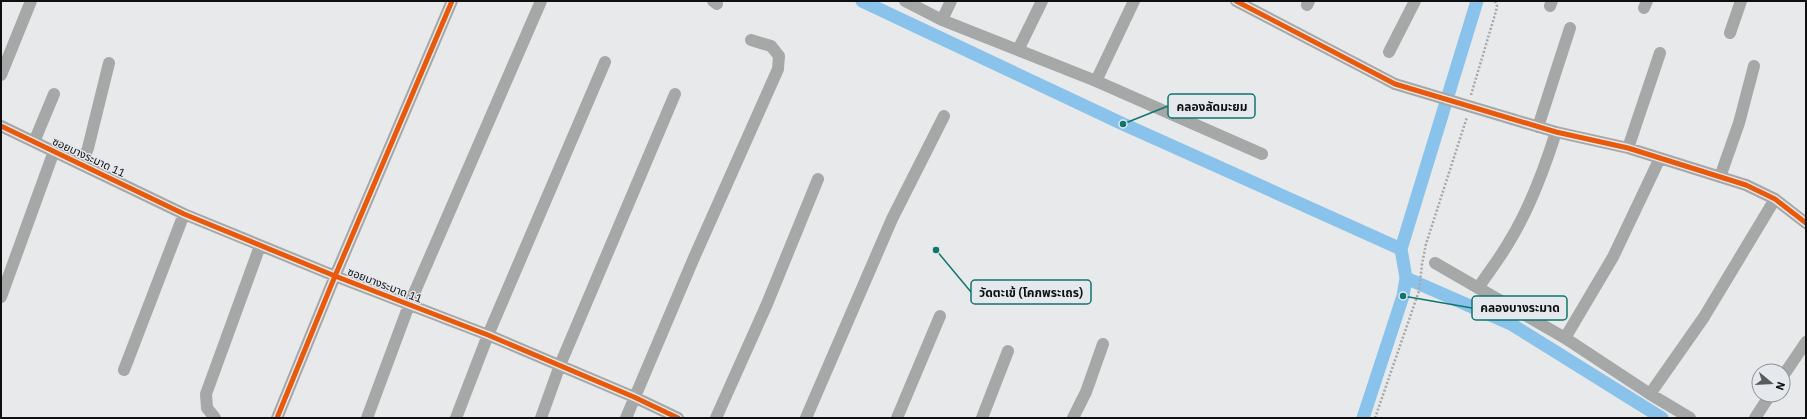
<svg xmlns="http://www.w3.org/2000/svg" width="1807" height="419" font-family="'IBM Plex Sans','Noto Sans Thai',sans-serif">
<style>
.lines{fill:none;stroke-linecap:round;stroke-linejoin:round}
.canal{stroke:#89c3ec;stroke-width:13}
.path{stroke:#a6a7a8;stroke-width:2.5;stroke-dasharray:2 2;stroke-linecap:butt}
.minor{stroke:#a6a7a7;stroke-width:12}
.minor-bridge{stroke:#a6a7a7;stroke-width:12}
.cycleway-casing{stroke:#e5e8ed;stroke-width:8}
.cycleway{stroke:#e8590c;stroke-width:5}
.labels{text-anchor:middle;stroke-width:3;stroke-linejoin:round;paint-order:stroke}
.street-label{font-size:11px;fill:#0e0f11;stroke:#e5e8ed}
.leader{fill:none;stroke:#0f766e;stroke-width:1.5}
.callout-dot{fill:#0f766e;stroke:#e5e8ed;stroke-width:1.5}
.callout{fill:#e5e8ed;stroke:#0f766e;stroke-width:1.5}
.callout-label{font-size:12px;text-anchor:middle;font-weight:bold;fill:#0e0f11}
</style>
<rect width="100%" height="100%" fill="#e7e9eb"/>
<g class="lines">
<path class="canal" d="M862 1 1123 124 1401 249
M1406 278 1511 324 1662 418
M1363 418 1403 296 1406 278 1401 249 1477 1"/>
<path class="path" d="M1471 95 1496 11 1497 6 1495 1
M1375 418 1419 291 1422 264 1426 244 1467 117"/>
<path class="minor" d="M713 1 717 4
M905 1 942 20 1096 81 1262 154
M1236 1 1395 84
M1307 5 1309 1
M1550 6 1552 1
M1644 8 1647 1
M942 20 951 1
M1730 33 1741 1
M1018 50 1042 1
M1389 52 1415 1
M1 75 31 1
M1096 81 1134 1
M1512 119 1556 132 1628 148 1746 185 1775 199 1806 223
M1 126 184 214 335 276 488 335 634 397 678 418
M1538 127 1570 28
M34 142 54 94
M1628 148 1660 53
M82 164 88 148 109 63
M1720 177 1739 123 1754 66
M1435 263 1565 338 1650 394 1690 418
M1478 288C1488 273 1500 258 1509 242 1530 208 1544 170 1556 132
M1 297 54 151
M1565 338 1613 257 1660 158
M124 370 184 214
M1783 376 1806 342
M1650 394 1704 317 1775 199
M215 418 207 408 206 394 260 246
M277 418 335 276 452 1
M367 418 409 305 541 1
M456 418 488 335 605 62
M541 418 560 365 675 94
M626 418 693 260 778 69 779 56 771 46 751 40
M716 418 767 304 818 179
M806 418 892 219 944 116
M897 418 940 316
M982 418 1008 351
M1073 418 1086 392 1103 344
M1755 418 1770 395"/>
<path class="minor-bridge" d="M1395 84 1512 119"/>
<g class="cycleway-casing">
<path id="cycleway" d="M1236 1 1395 84 1556 132 1628 148 1746 185 1775 199 1806 223
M1 126 184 214 335 276 488 335 634 397 678 418
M277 418 335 276 452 1"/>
</g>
<use href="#cycleway" class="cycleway"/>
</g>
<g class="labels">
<g class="street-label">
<text transform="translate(89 157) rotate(25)" y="4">ซอยบางระมาด 11</text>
<text transform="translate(385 285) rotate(21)" y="4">ซอยบางระมาด 11</text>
</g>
</g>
<path class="leader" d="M1123 124L1168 106M936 250L971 292M1403 296L1472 308"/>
<g class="callout-dot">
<circle cx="1123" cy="124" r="4"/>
<circle cx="936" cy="250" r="4"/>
<circle cx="1403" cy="296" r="4"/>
</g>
<g class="callout">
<rect x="1168" y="94" width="87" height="24" rx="4"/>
<rect x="971" y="280" width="120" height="24" rx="4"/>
<rect x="1472" y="296" width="95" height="24" rx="4"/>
</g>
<g class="callout-label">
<text x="1212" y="111">คลองลัดมะยม</text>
<text x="1031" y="297">วัดตะเข้ (โคกพระเถร)</text>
<text x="1520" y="312">คลองบางระมาด</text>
</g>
<rect width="1807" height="419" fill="none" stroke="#0e0f11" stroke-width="4"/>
<g transform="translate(1771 383) rotate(108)"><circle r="19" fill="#e5e8ed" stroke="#8f9195"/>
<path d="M0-3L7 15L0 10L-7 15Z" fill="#5a5b5d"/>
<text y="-6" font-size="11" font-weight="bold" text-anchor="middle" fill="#0e0f11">N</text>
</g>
</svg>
